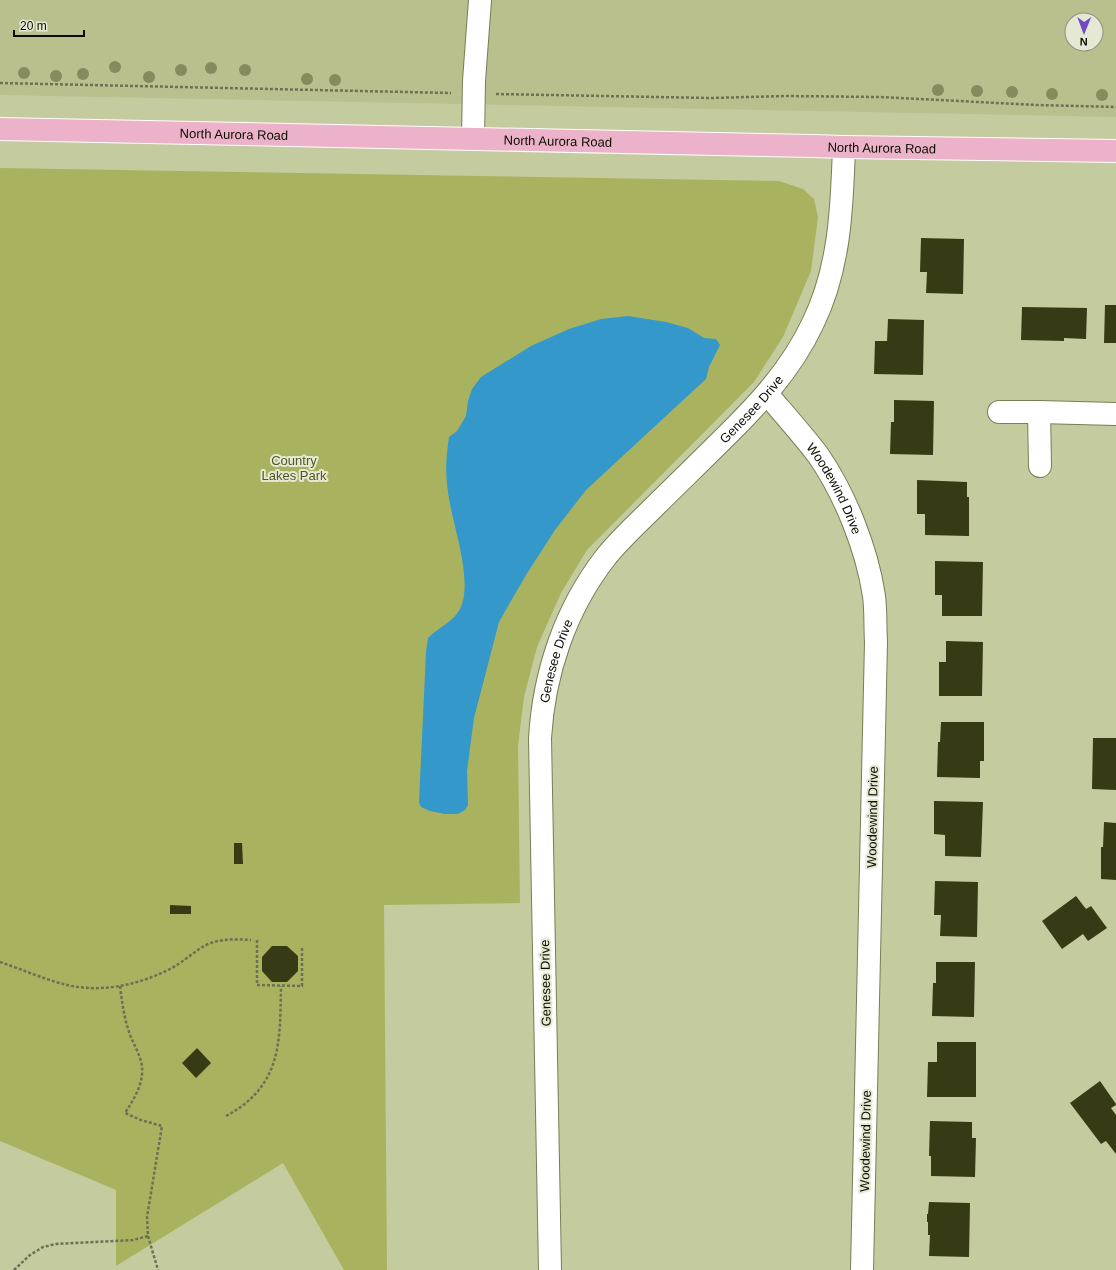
<svg xmlns="http://www.w3.org/2000/svg" width="1116" height="1270" font-family="Arial,sans-serif">
<style>
.built{fill:#b9c08e;fill-rule:evenodd}
.green{fill:#a9b35f}
.water{fill:#3498ca}
.building{fill:#373b15}
.lines{fill:none;stroke-linecap:round;stroke-linejoin:round}
.minor-casing{stroke:#787e55;stroke-width:24}
.major-casing{stroke:#fff;stroke-width:24}
.path{stroke:#6c7154;stroke-width:2.5;stroke-dasharray:3 2;stroke-linecap:butt}
.minor{stroke:#fff;stroke-width:22}
.major{stroke:#ebb2c9;stroke-width:22}
.tree{fill:#858b5d}
.labels{text-anchor:middle;stroke-width:4;stroke-linejoin:round;paint-order:stroke}
.street-label{font-size:13px;fill:#0b0d01;stroke:#e5e9d3}
.park-label{font-size:13px;fill:#525727;stroke:#e5e9d3}
</style>
<rect width="100%" height="100%" fill="#c4cb9f"/>
<path class="built" d="M0 0H1116V117L0 95ZM1072 20H1096V44H1072Z"/>
<path class="green" d="M0 168 779 181 803 189 814 199 818 217 811 271 783 337 754 382 587 550 561 593 537 647 524 697 518 746 520 903 384 905 387 1270H344L283 1163 116 1266V1190L0 1141Z"/>
<path class="water" d="M628 316 666 322 688 328 704 338 716 339 720 345 709 367 706 379 586 490 555 530 526 575 499 622 474 718 467 771 468 805 465 810 458 814H445L430 811 421 807 419 802 426 652 428 638C439 627 455 621 461 607 473 578 452 524 448 492 445 472 446 457 449 437L457 431 466 416 468 401 472 389 481 377 531 346 569 329 601 319Z"/>
<path class="building" d="M921 238 964 239 963 294 926 293 927 272H920Z
M1105 305H1116V343H1104Z
M1022 307 1087 308 1086 339 1064 338V341L1021 340Z
M888 319 924 320 923 375 874 374 875 341H887Z
M894 400 934 401 933 455 890 454 891 422H894Z
M917 480 967 482V497H969V536L925 535V514H917Z
M935 561 983 562 982 616H942V595H935Z
M946 641 983 642 982 696H939V662H946Z
M941 722H984V761H980V778L937 777 938 742H940Z
M1093 738H1116V790L1092 789Z
M934 801 983 802 981 857 945 856V835L934 834Z
M1104 822 1116 823V880L1101 879V847H1103Z
M234 843H242L243 864H234Z
M935 881 978 882 977 937 940 936 941 915H934Z
M1076 896 1086 909 1091 906 1107 928 1088 941 1083 934 1062 949 1042 921Z
M170 905 191 906V914H170Z
M272 946H287L298 956V971L287 982H272L262 971V957Z
M936 962H975L974 1017 932 1016 933 983H936Z
M937 1042H976V1097H927L928 1062H937Z
M197 1048 211 1063 196 1078 182 1063Z
M1100 1081 1116 1104V1105L1111 1108 1116 1115V1154L1106 1141 1101 1144 1070 1103Z
M930 1121 972 1122V1138H976L975 1177 931 1176V1156H929Z
M929 1202 970 1203 969 1257 929 1256 930 1235H928V1222H927V1214H928Z"/>
<g class="lines">
<g class="minor-casing">
<g id="minor">
<path d="M473 139 474 81 480 0"/>
<path id="s1" d="M767 394C784 414 802 434 818 455 845 494 867 549 874 596 876 611 875 626 876 642L862 1270"/>
<path d="M999 412H1039L1116 414"/>
<path d="M1039 412 1040 466"/>
<path id="s2" d="M550 1270 540 738C544 673 565 610 605 558 620 539 638 523 655 506 676 485 697 465 717 445 755 408 790 372 813 323 840 268 842 207 844 147"/>
</g>
</g>
<g class="major-casing">
<g id="major">
<path id="s3" d="M0 129 813 146 844 147 1116 151"/>
</g>
</g>
<path class="path" d="M0 83 451 93
M496 94 710 98 787 96 880 97 1037 105 1116 107
M257 940V985L302 986V946
M0 962C21 969 46 980 67 985 102 993 138 985 170 969 180 964 189 956 198 950 214 938 232 939 251 940
M120 986C122 1002 124 1017 129 1032 132 1041 137 1049 140 1058 147 1078 136 1096 125 1113L141 1120 162 1126 147 1217 148 1236 158 1270
M226 1116C282 1086 280 1042 281 986
M14 1270 30 1255 43 1247 56 1244 133 1240 148 1236"/>
<use href="#minor" class="minor"/>
<use href="#major" class="major"/>
</g>
<g class="tree">
<circle cx="115" cy="67" r="6"/>
<circle cx="211" cy="68" r="6"/>
<circle cx="181" cy="70" r="6"/>
<circle cx="245" cy="70" r="6"/>
<circle cx="24" cy="73" r="6"/>
<circle cx="83" cy="74" r="6"/>
<circle cx="56" cy="76" r="6"/>
<circle cx="149" cy="77" r="6"/>
<circle cx="307" cy="79" r="6"/>
<circle cx="335" cy="80" r="6"/>
<circle cx="938" cy="90" r="6"/>
<circle cx="977" cy="91" r="6"/>
<circle cx="1012" cy="92" r="6"/>
<circle cx="1052" cy="94" r="6"/>
<circle cx="1102" cy="95" r="6"/>
</g>
<g class="labels">
<g class="street-label">
<text dy="5" stroke="none"><textPath href="#s3" startOffset="234">North Aurora Road</textPath></text>
<text dy="5" stroke="none"><textPath href="#s3" startOffset="558">North Aurora Road</textPath></text>
<text dy="5" stroke="none"><textPath href="#s3" startOffset="882">North Aurora Road</textPath></text>
<text dy="5" stroke="none"><textPath href="#s2" startOffset="935">Genesee Drive</textPath></text>
<text dy="5" stroke="none"><textPath href="#s1" startOffset="117">Woodewind Drive</textPath></text>
<text dy="5" stroke="none"><textPath href="#s2" startOffset="611">Genesee Drive</textPath></text>
<text transform="translate(872 817) rotate(-89)" y="5">Woodewind Drive</text>
<text transform="translate(545 983) rotate(-91)" y="5">Genesee Drive</text>
<text transform="translate(865 1141) rotate(-89)" y="5">Woodewind Drive</text>
</g>
<g class="park-label">
<text x="294" y="465">Country<tspan x="294" dy="15">Lakes Park</tspan></text>
</g>
</g>
<g transform="translate(1084 32) rotate(181)"><circle r="19" fill="#e5e9d3" stroke="#8e917f"/>
<path d="M0-3L7 15L0 10L-7 15Z" fill="#734ac3"/>
<text y="-6" font-size="11" font-weight="bold" text-anchor="middle" fill="#0b0d01">N</text>
</g>
<path d="M14 30v6h70v-6" fill="none" stroke="#0b0d01" stroke-width="2"/>
<text x="20" y="30" font-size="12" fill="#0b0d01" stroke="#e5e9d3" stroke-width="3" paint-order="stroke">20 m</text>
</svg>
